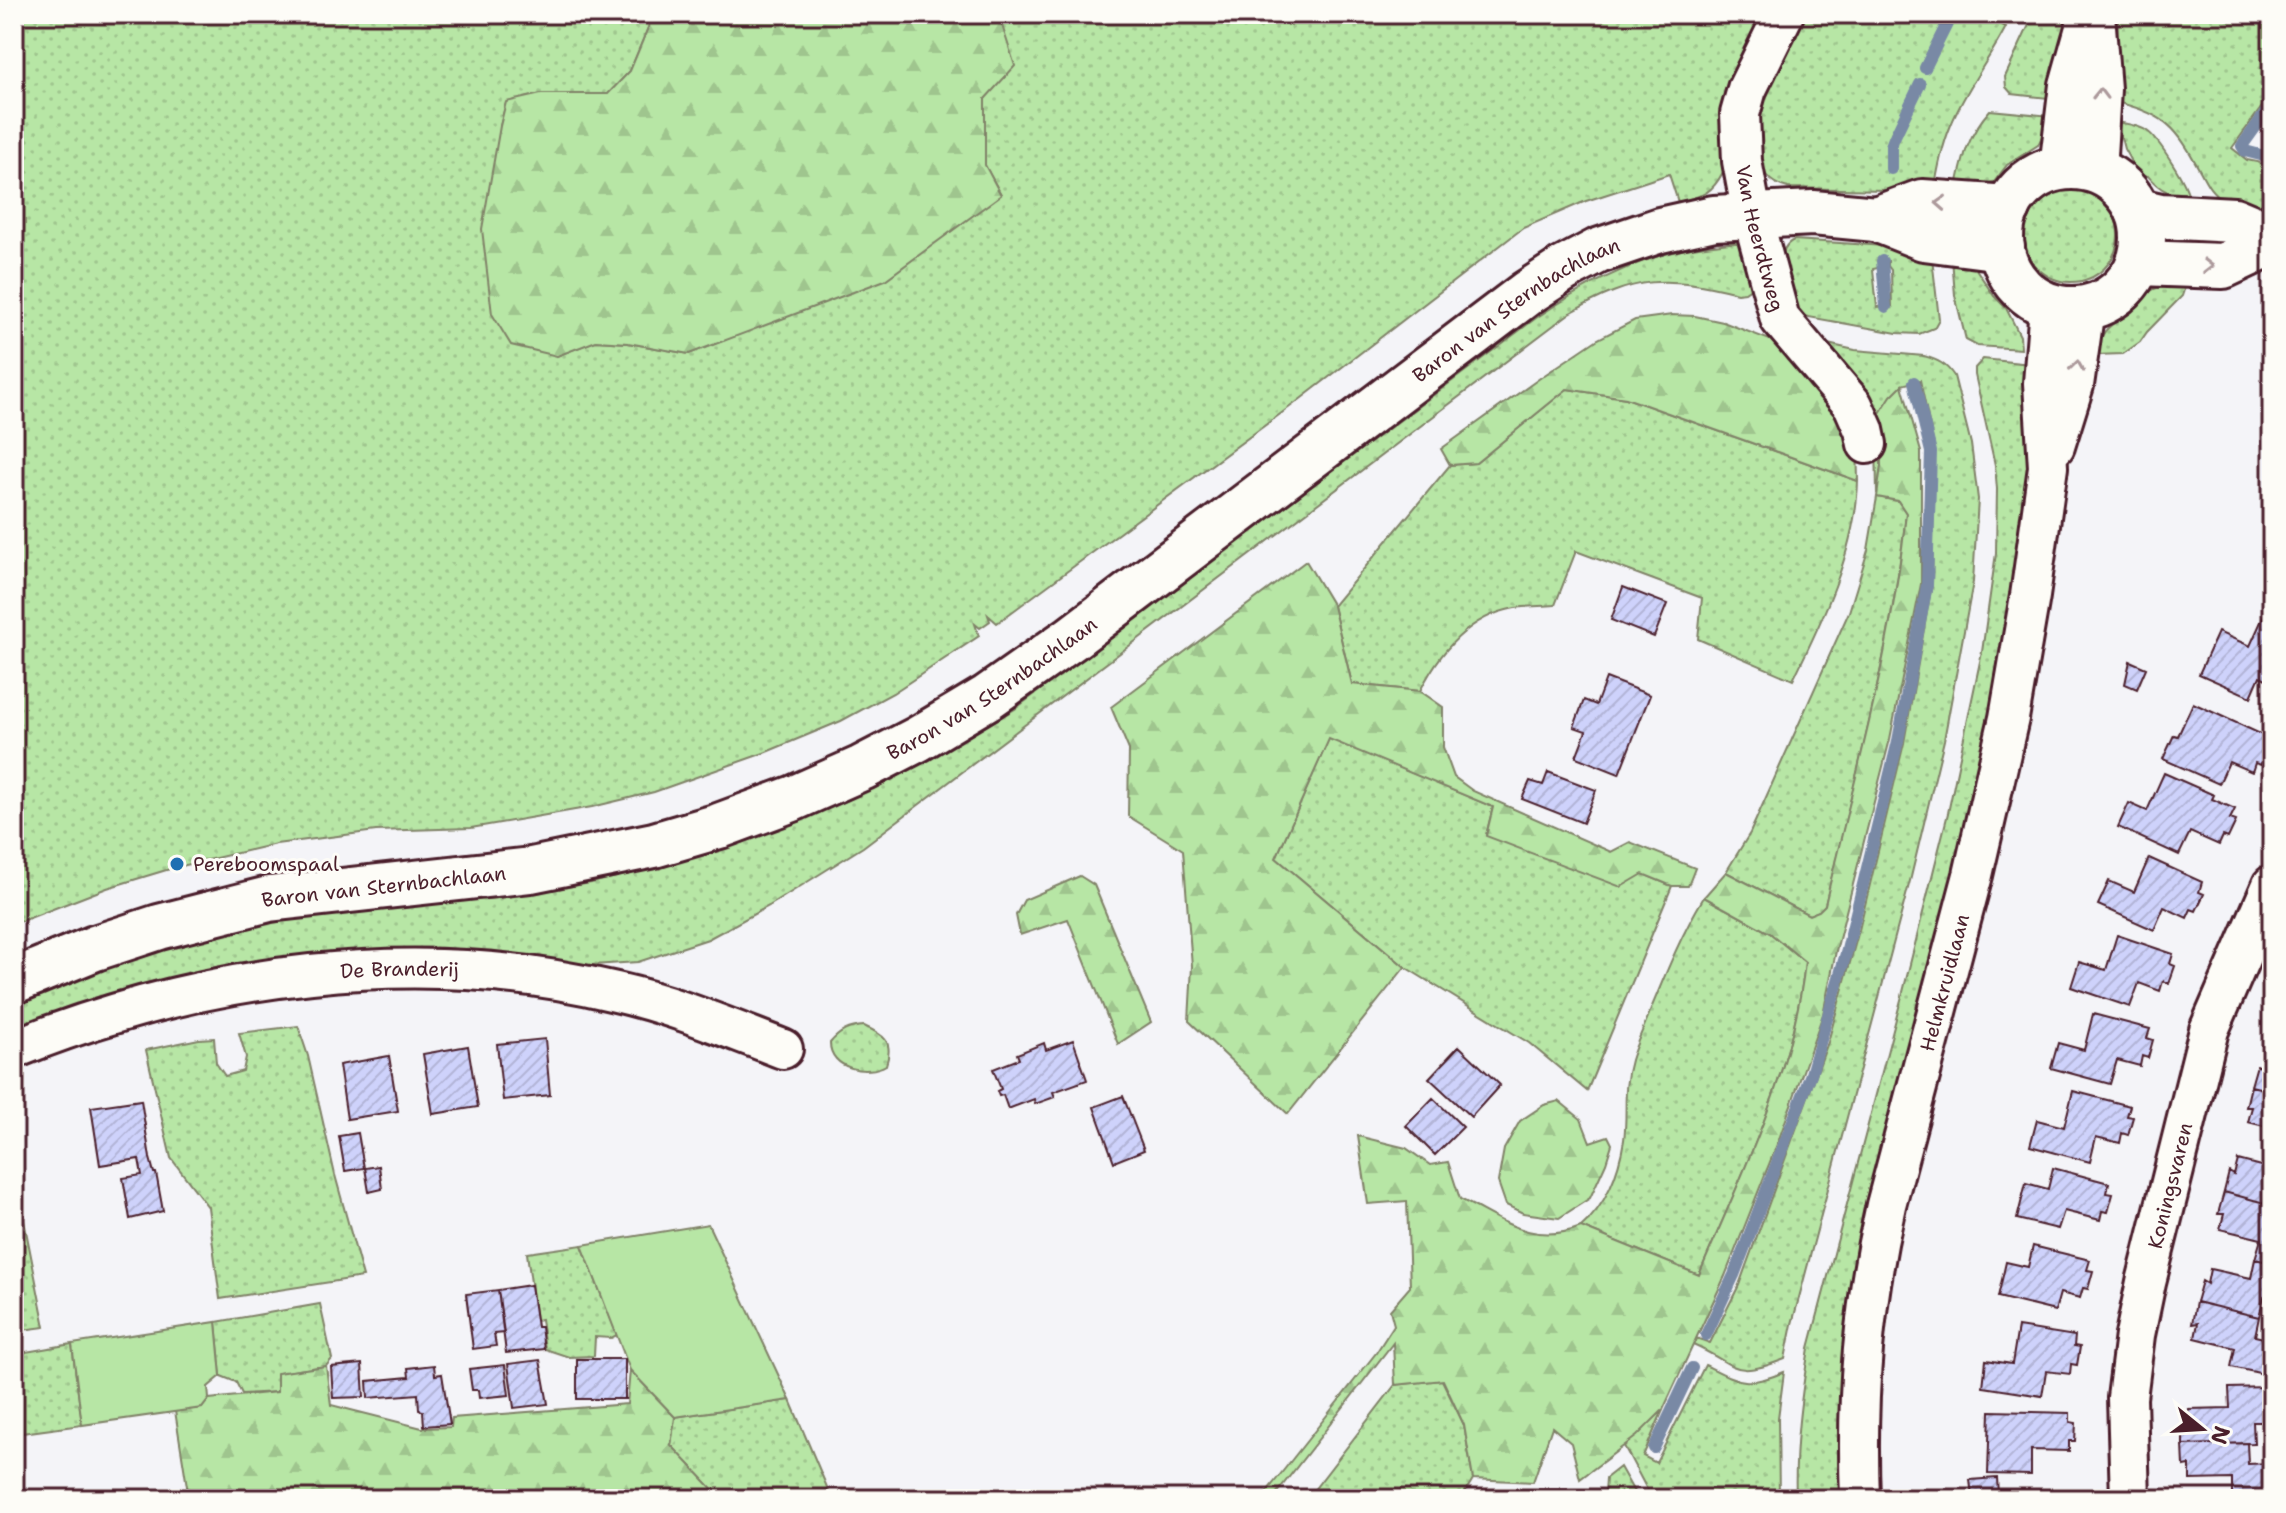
<svg xmlns="http://www.w3.org/2000/svg" width="2286" height="1513" font-family="'Shantell Sans',sans-serif">
<style>
.grass{fill:url(#grass-dots);stroke:#808268;stroke-width:2;fill-rule:evenodd}
.forest{fill:url(#forest-firs);stroke:#808268;stroke-width:2}
.garden{fill:#b7e6a5;stroke:#808268;stroke-width:2}
.lines{fill:none;stroke-linecap:round;stroke-linejoin:round}
.stream{stroke:#7989a5;stroke-width:12}
.building{fill:url(#building-hatch);stroke:#4a1f2b;stroke-width:2}
.minor-casing{stroke:#4a1f2b;stroke-width:44}
.major-casing{stroke:#4a1f2b;stroke-width:50}
.minor{stroke:#fdfcf7;stroke-width:38}
.major{stroke:#fdfcf7;stroke-width:44}
.oneway{stroke:#ac999b}
.poi-dot{fill:#1f6fb2;stroke:#fdfcf7;stroke-width:3}
.labels{text-anchor:middle;stroke-width:6;stroke-linejoin:round;paint-order:stroke}
.street-label{font-size:20px;fill:#4a1f2b;stroke:#fdfcf7}
.poi-label{font-size:20px;fill:#4a1f2b;stroke:#fdfcf7;text-anchor:start}
</style>
<defs>
<pattern id="grass-dots" width="8" height="8" patternUnits="userSpaceOnUse" patternTransform="scale(2)"><rect width="8" height="8" fill="#b7e6a5"/><path d="M2 2h.1M6 6h.1" fill="none" stroke="#9fc58e" stroke-width="1.8" stroke-linecap="round"/></pattern>
<pattern id="forest-firs" width="22" height="20" patternUnits="userSpaceOnUse" patternTransform="scale(2)"><rect width="22" height="20" fill="#b7e6a5"/><path d="M5 1l3.5 6h-7zM16 11l3.5 6h-7z" fill="#9fc58e"/></pattern>
<pattern id="building-hatch" width="6" height="6" patternUnits="userSpaceOnUse" patternTransform="scale(2)"><rect width="6" height="6" fill="#ced2fb"/><path d="M-1 1l2-2M0 6l6-6M5 7l2-2" fill="none" stroke="#b2b4d7"/></pattern>
</defs>
<rect width="100%" height="100%" fill="#f4f4f8"/>
<filter id="ink" filterUnits="userSpaceOnUse"><feTurbulence type="fractalNoise" baseFrequency=".0125" numOctaves="2"/><feDisplacementMap in="SourceGraphic" scale="16" xChannelSelector="R" yChannelSelector="G"/><feConvolveMatrix kernelMatrix="1 2 1 2 8 2 1 2 1" color-interpolation-filters="sRGB"/></filter>
<g filter="url(#ink)">
<path class="grass" d="M14 14H656L652 18 630 71 608 94H541L506 103 500 126 557 356 595 341 628 343 689 354 755 328 1001 194 985 166V99L1000 19 983 14H1767L1723 172C1711 195 1702 196 1678 202L1669 174 1586 201 1523 228 1298 401 997 623 988 615 990 621 980 628 975 624 979 636 893 693 841 721 764 753 654 792 592 807 471 828 376 831 276 844 173 868 107 888 14 924Z
M1807 14H1997L1995 21 2006 27C1989 60 1965 90 1951 125 1942 146 1938 169 1934 191L1788 188C1767 183 1762 172 1759 153 1758 145 1756 136 1757 128 1763 87 1788 50 1807 14Z
M2034 14H2071L2057 99 2012 94 2006 87 2005 77Z
M2118 14H2254L2272 21V93L2232 148 2247 160 2272 165V206C2260 204 2231 203 2222 198 2210 193 2205 179 2199 169 2177 128 2166 115 2120 103L2117 56Z
M1990 110 2052 116 2038 145 2007 165 1994 182 1956 191C1963 158 1967 136 1990 110Z
M2117 122C2127 124 2138 125 2147 131 2158 138 2189 186 2189 199 2172 195 2159 190 2148 176L2140 178 2124 149Z
M2024 235a47 47 0 1 1 94 0a47 47 0 1 1-94 0Z
M1794 240 1931 249 1939 319 1934 328 1919 334 1897 333 1792 314C1788 295 1770 250 1794 240ZM1878 260 1888 261V266L1891 270 1892 306 1877 307 1873 269 1878 268Z
M1730 243H1747L1755 285 1745 292 1737 293C1664 275 1636 276 1570 313L863 847 769 906 708 939 638 962 578 966 429 957 14 1038V1007L71 980 128 960 220 933 294 919 382 907 498 898 591 883 654 868 735 844 790 824 848 800 906 772 1015 709 1536 318C1577 290 1631 261 1681 250 1697 247 1713 245 1730 243Z
M1952 258 1976 269 1994 296 2006 308 2020 336 2021 349 1977 346 1966 340 1955 295Z
M2187 281 2182 296 2147 332 2140 342 2123 354 2095 355C2103 326 2109 327 2131 311 2138 306 2143 298 2149 292 2159 285 2175 283 2187 281Z
M1823 343 1855 350 1924 356C1938 360 1946 364 1954 376L1971 444 1978 499 1973 582 1944 740 1911 877 1792 1324 1785 1359C1731 1380 1739 1365 1693 1345L1696 1338 1710 1343 1739 1285 1828 1042 1859 930 1904 743 1932 584 1935 450 1920 380 1902 385 1882 433 1881 466 1877 494 1876 436Z
M1983 359 2030 364 2033 462 2019 567 1845 1499H1796C1794 1448 1801 1398 1809 1348L1902 996 1948 813 1982 652 1996 553 1997 489 1995 465 1975 375V368Z
M1567 389 1626 398 1858 481C1856 550 1823 619 1793 680L1698 639 1702 598 1576 551 1555 605C1544 606 1534 606 1523 607 1473 612 1441 649 1420 691L1352 684 1333 606 1450 465 1476 463Z
M1877 497 1898 501 1906 513C1892 645 1856 776 1825 905L1819 911 1809 915 1726 872 1750 833 1849 612 1868 550Z
M1329 738 1493 807 1486 835 1643 874 1672 886 1587 1091 1529 1043 1405 967 1276 858Z
M1704 897 1770 933 1805 962C1794 1070 1741 1176 1699 1275L1581 1227C1606 1206 1619 1172 1624 1140 1628 1111 1622 1091 1631 1060 1636 1043 1645 1026 1651 1009 1667 970 1682 933 1704 897Z
M298 1026 308 1056 335 1175 363 1277 220 1299 208 1207 171 1158 146 1050 199 1039 214 1038 216 1063 225 1076 243 1071 246 1057 239 1033Z
M864 1026C884 1035 894 1041 886 1065 867 1076 830 1069 830 1043 840 1031 849 1027 864 1026Z
M14 1170 45 1327 14 1331Z
M582 1245 617 1335 611 1338 595 1337 594 1356 569 1357 545 1349 541 1319 536 1320 527 1253Z
M320 1304 332 1359 326 1366 278 1373V1392L242 1394 236 1382 221 1376 216 1322Z
M72 1344 82 1425 14 1434V1354Z
M1705 1365C1739 1382 1747 1388 1784 1372L1778 1418 1779 1499H1652L1624 1446 1663 1410 1643 1456 1656 1463Z
M1442 1380 1464 1425 1473 1479 1461 1499H1307L1395 1385Z
M790 1400 832 1499H718L719 1496 671 1445 675 1417Z
M1620 1467 1638 1499H1612L1605 1493 1606 1478Z"/>
<path class="forest" d="M656 14H983L1000 19 1015 66 985 99V165L1001 195 885 280 689 354 628 343 596 341 557 356 511 345 492 314 482 229 500 126 506 102 541 94H608L630 71 652 18Z
M1672 315 1695 316 1723 322 1778 343 1798 360 1857 443 1858 481 1626 398 1567 389 1476 463 1450 465 1441 449 1540 378 1598 339 1635 320Z
M1902 385 1921 452V584L1890 739 1836 951 1823 1014 1779 1139 1725 1276 1663 1410 1637 1436 1580 1479 1571 1443 1552 1427 1533 1482 1473 1479 1464 1425 1443 1380 1395 1385 1393 1343 1272 1499H1261L1376 1353 1394 1325 1390 1310 1410 1287 1407 1201 1368 1204 1358 1136 1406 1148 1430 1165 1448 1162 1460 1199C1503 1220 1532 1246 1581 1227L1699 1275C1741 1176 1794 1070 1805 962L1770 933 1704 897 1726 872 1809 915 1819 911 1825 905C1855 775 1893 645 1906 513L1898 501 1877 497 1881 466 1880 413 1891 396Z
M1306 561 1333 606 1352 684 1420 691 1443 707V747L1454 777 1473 791 1611 852 1630 842 1695 868 1688 886H1672L1643 874 1621 887 1486 836 1493 807 1329 739 1276 858 1405 967 1288 1114 1189 1021 1192 966 1183 850 1128 816 1129 750 1111 707Z
M1080 876 1094 885 1151 1022 1118 1044 1068 919 1020 935 1016 915 1024 900Z
M1559 1101 1581 1119 1590 1142 1608 1136 1612 1144 1606 1163 1590 1198 1559 1218 1523 1213 1506 1205 1498 1182 1504 1149 1520 1121 1544 1105Z
M326 1366 331 1405 422 1428 451 1427 452 1418 627 1404 630 1370 675 1417 671 1445 719 1496 718 1499H189L175 1411 202 1408 209 1399 277 1392V1373Z"/>
<path class="garden" d="M708 1224 790 1400 675 1417 630 1370 582 1245Z
M216 1322 221 1376 208 1387 209 1399 202 1408 82 1425 72 1344Z"/>
<g class="lines">
<path class="stream" d="M2267 14 2272 16
M1925 68 1952 14
M2272 104 2242 146 2245 151 2272 158
M1891 169V146L1894 138 1920 84
M1882 261 1886 307
M1706 1335 1734 1275 1811 1074 1847 950 1898 741 1927 585 1931 452 1914 382
M1654 1448 1692 1368"/>
</g>
<path class="building" d="M1623 587 1667 604 1654 637 1611 620Z
M2269 604 2272 606V682L2260 676 2251 697 2199 674 2218 632 2250 646Z
M2130 661 2146 668 2137 689 2125 684Z
M1606 678 1650 695 1619 774 1576 757 1586 731 1574 727 1584 700 1596 705Z
M2193 703 2267 737 2263 746 2268 748 2261 765 2255 763 2252 772 2229 762 2219 784 2163 759 2174 735 2178 736Z
M1548 772 1596 790 1583 823 1522 799 1530 781 1543 785Z
M2164 773 2214 795 2212 799 2235 809 2230 819 2236 821 2228 838 2223 836 2219 845 2190 832 2179 855 2118 827 2129 803 2147 811Z
M2149 858 2202 882 2199 892 2204 894 2196 911 2191 909 2187 918 2164 907 2154 930 2098 905 2109 881 2134 892Z
M2117 935 2173 954 2170 964 2175 966 2169 983 2163 981 2160 991 2139 983 2130 1007 2071 987 2079 962 2106 970Z
M2093 1014 2150 1029 2147 1038 2153 1040 2148 1058 2142 1056 2140 1066 2117 1060 2110 1084 2051 1068 2058 1043 2084 1050Z
M545 1039 550 1095 503 1100 497 1044Z
M1073 1040 1087 1080 1053 1092 1055 1097 1035 1104 1034 1099 1008 1109 1003 1095 999 1096 997 1091 1001 1089 993 1069 1019 1059 1017 1054 1044 1043 1046 1050Z
M468 1046 478 1107 433 1114 423 1054Z
M1459 1046 1500 1085 1471 1117 1429 1078Z
M2266 1053 2272 1054V1091L2251 1086 2257 1065 2262 1068Z
M389 1056 398 1111 347 1119 339 1065Z
M2251 1086 2272 1091V1128L2248 1122 2252 1107H2246Z
M2073 1091 2130 1106 2127 1116 2133 1117 2128 1135 2122 1133 2120 1143 2096 1137 2090 1162 2030 1146 2037 1120 2064 1127Z
M1123 1096 1144 1150 1114 1162 1094 1107Z
M1433 1098 1463 1127 1435 1155 1406 1126Z
M141 1100 150 1158 154 1173H156L163 1211 130 1219 123 1178 142 1175 139 1159 100 1165 91 1107Z
M358 1133 364 1168 345 1171 339 1136Z
M2238 1160 2272 1169V1205L2224 1192 2229 1172 2234 1175Z
M379 1166 382 1189 369 1192 365 1168Z
M2053 1168 2109 1183 2107 1193 2113 1194 2108 1212 2102 1211 2100 1220 2064 1211 2058 1229 2017 1219 2026 1183 2048 1189Z
M2224 1192 2272 1205V1263L2255 1259 2261 1239 2220 1229 2224 1214H2218Z
M2033 1246 2090 1260 2087 1270 2093 1271 2088 1289 2083 1288 2080 1298 2060 1293 2055 1311 1998 1297 2006 1262 2028 1267Z
M2255 1259 2272 1263V1299L2264 1297 2259 1317 2196 1302 2202 1281 2207 1284 2210 1269 2251 1278Z
M531 1285 537 1327H541L544 1349 506 1353 498 1290Z
M498 1290 504 1333 494 1334 496 1346 473 1349 466 1294Z
M2196 1302 2259 1317 2255 1336 2272 1340V1362L2269 1375 2231 1367 2235 1348 2195 1338 2198 1323 2192 1324Z
M2018 1327 2075 1336 2074 1346 2080 1347 2077 1365 2071 1364 2070 1374 2046 1371 2042 1396 1983 1387 1986 1360 2012 1364Z
M577 1359H625V1399H577Z
M540 1360 548 1404 514 1408 508 1364Z
M362 1364 364 1397 333 1398 331 1367Z
M434 1365 435 1375 442 1374 450 1424 424 1426 423 1411 419 1410 418 1394 368 1398 367 1381 409 1377 408 1368Z
M505 1365 509 1395 479 1398 478 1390H472L469 1369Z
M2268 1387 2269 1422H2253L2254 1443 2183 1445V1423L2189 1424 2188 1409 2230 1408 2229 1388Z
M1990 1411 2070 1413V1422L2076 1423 2075 1441H2069V1451L2031 1450V1475L1988 1474Z
M2247 1443 2248 1464 2270 1463 2271 1498 2232 1499V1479L2190 1480V1465L2184 1466 2183 1445Z
M1997 1478 1998 1494 1972 1496 1970 1480Z
M2073 1489 2074 1499H2015L2014 1495Z"/>
<g class="lines">
<g class="minor-casing">
<g id="minor">
<path id="s1" d="M1784 14 1747 89 1740 114 1742 161 1752 215 1780 319 1853 405 1864 430 1867 444"/>
<path d="M2095 14 2101 89 2096 172"/>
<path d="M2059 168 2069 85 2087 21"/>
<path d="M2055 446 2074 385 2085 308"/>
<path id="s2" d="M14 1049C202 973 417 944 616 992 674 1005 728 1028 783 1049"/>
<path id="s3" d="M1860 1499C1856 1395 1863 1306 1886 1205L1973 875 2009 718 2030 596 2048 467 2043 383 2049 306"/>
<path id="s4" d="M2130 1499 2127 1398 2135 1335 2146 1282 2209 1030 2272 885"/>
</g>
</g>
<g class="major-casing">
<g id="major">
<circle cx="2072" cy="238" r="71"/>
<path d="M2138 211 2160 216 2234 220 2272 236"/>
<path d="M1876 219 1922 202 2008 208"/>
<path d="M2139 263 2223 266 2272 243"/>
<path id="s5" d="M14 981 95 948 159 927 269 899 531 870 654 845 719 826 792 799 862 768 918 739 988 697 1072 638 1527 293 1564 269 1598 251 1660 230 1714 218 1813 213 1876 219 1924 238 2002 248"/>
</g>
</g>
<use href="#minor" class="minor"/>
<use href="#major" class="major"/>
</g>
<defs><path id="oneway-chevron" d="M-2-3.5L2.5 0L-2 3.5" fill="none" stroke-width="1.6" stroke-linecap="round" stroke-linejoin="round" transform="scale(2)"/></defs>
<g class="oneway">
<use href="#oneway-chevron" transform="translate(2100 94) rotate(-89)"/>
<use href="#oneway-chevron" transform="translate(1941 203) rotate(-177)"/>
<use href="#oneway-chevron" transform="translate(2208 266) rotate(1)"/>
<use href="#oneway-chevron" transform="translate(2077 366) rotate(-82)"/>
</g>
</g>
<circle class="poi-dot" cx="177" cy="864" r="8"/>
<g class="labels">
<g class="street-label">
<text dy="7" stroke="none"><textPath href="#s1" startOffset="236">Van Heerdtweg</textPath></text>
<text dy="7" stroke="none"><textPath href="#s5" startOffset="1680">Baron van Sternbachlaan</textPath></text>
<text dy="7" stroke="none"><textPath href="#s5" startOffset="1032">Baron van Sternbachlaan</textPath></text>
<text dy="7" stroke="none"><textPath href="#s5" startOffset="384">Baron van Sternbachlaan</textPath></text>
<text dy="7" stroke="none"><textPath href="#s2" startOffset="396">De Branderij</textPath></text>
<text dy="7" stroke="none"><textPath href="#s3" startOffset="526">Helmkruidlaan</textPath></text>
<text dy="7" stroke="none"><textPath href="#s4" startOffset="318">Koningsvaren</textPath></text>
</g>
<g class="poi-label">
<text x="193" y="871">Pereboomspaal</text>
</g>
</g>
<rect width="2286" height="1513" fill="none" stroke="#fdfcf7" stroke-width="48"/>
<rect x="24" y="24" width="2238" height="1465" fill="none" stroke="#4a1f2b" stroke-width="3" filter="url(#ink)"/>
<g transform="translate(2202 1429) rotate(108)" stroke="#fdfcf7" stroke-width="6" paint-order="stroke">
<path d="M0-6L14 30L0 20L-14 30Z" fill="#4a1f2b"/>
<text y="-12" font-size="22" font-weight="bold" text-anchor="middle" fill="#4a1f2b">N</text>
</g>
</svg>
